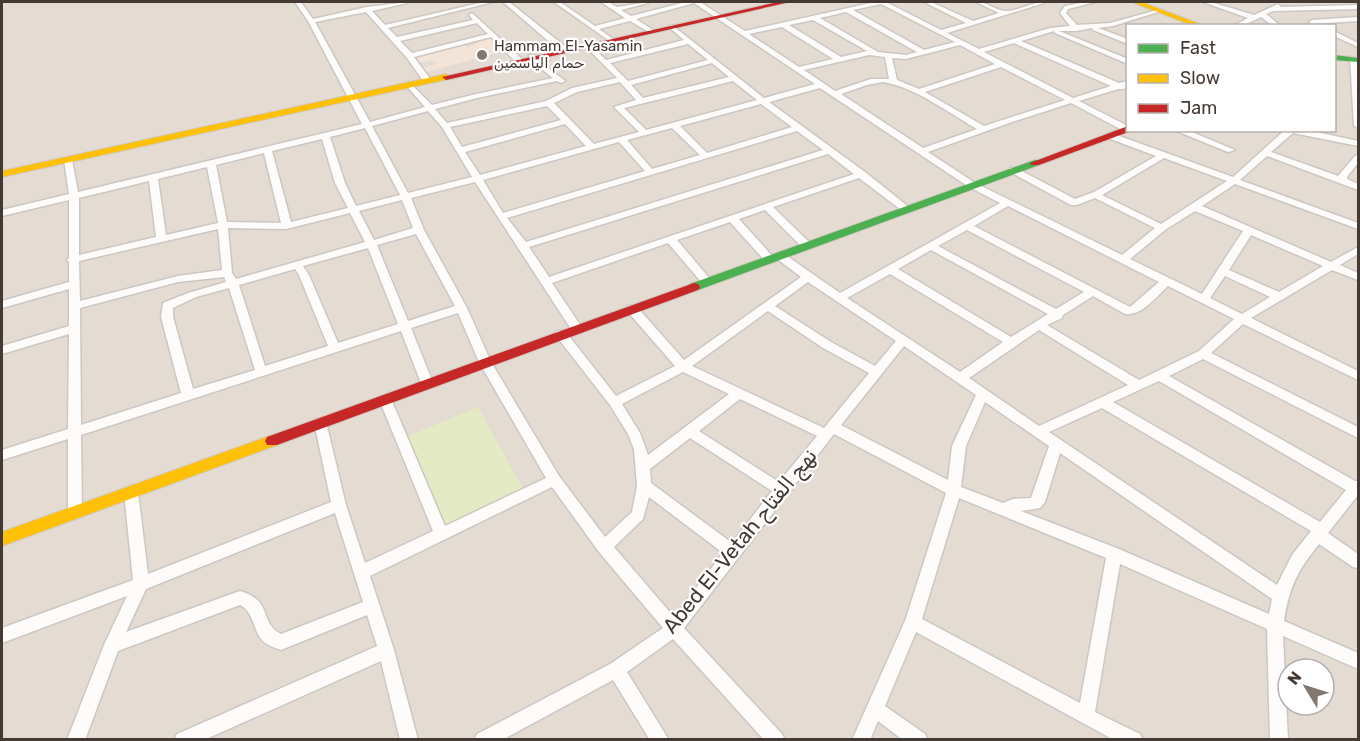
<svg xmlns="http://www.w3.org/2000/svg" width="1360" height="741" font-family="Rubik,Vazirmatn,sans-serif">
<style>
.residential{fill:#e4dbd3;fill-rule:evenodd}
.commercial{fill:#f4e3d7}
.green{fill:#e4eac4}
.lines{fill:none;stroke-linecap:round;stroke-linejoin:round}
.street-casing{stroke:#ccc7c2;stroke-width:3}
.fast-casing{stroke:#d1c8be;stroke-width:2}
.slow-casing{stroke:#d1c8be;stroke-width:2}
.jam-casing{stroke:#d1c8be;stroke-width:2}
.street{fill:#fdfcfb;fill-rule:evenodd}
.fast{fill:#4caf50;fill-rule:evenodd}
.slow{fill:#ffc107;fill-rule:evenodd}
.jam{fill:#c62828;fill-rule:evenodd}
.poi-dot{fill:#817872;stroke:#fff;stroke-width:2}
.labels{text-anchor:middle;stroke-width:4.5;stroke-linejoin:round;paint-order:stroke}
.far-poi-label{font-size:15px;fill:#453a33;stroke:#fff;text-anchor:start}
.near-street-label{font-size:21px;fill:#453a33;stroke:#fff}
</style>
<rect width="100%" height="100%" fill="#f0ebe6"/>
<path class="residential" d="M2 2H1358V739H2ZM1128 26H1334V130H1128ZM1288 669H1324V705H1288Z"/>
<path class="commercial" d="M489 38 504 51 426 72 423 68 437 64 432 60 419 63 415 57 464 44 468 47 476 44 473 41Z"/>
<path class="green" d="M478 407 523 489 445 525 406 437Z"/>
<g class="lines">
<g class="street-casing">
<path id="street" d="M295 2H301L313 19 367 7 408 2 407 3 372 11 385 25 484 2H493L388 28 397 37 473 20 469 15 472 13 523 60 516 62 491 37 414 57 431 80 427 82H424L407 58 366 12 315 22 370 122 425 107 405 84 409 82 432 105 476 94 553 78 529 59V55H532L565 81 561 83 557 81 477 98 435 109 447 123 546 101 572 88 617 78 585 46V44H589L606 60 684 40 670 28V26L672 25 764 98 815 84 694 3 636 19 653 30V32H649L630 21 599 29 613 39V41L611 42 554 2H560L595 26 625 18 601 2H608L617 7 649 2 648 3 621 10 631 16 686 2H700L745 31 875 2H886L941 30 966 23 924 2H931L973 21 999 13 976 2C987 2 995 10 1005 11 1016 12 1032 2 1045 2L1044 3 947 33 979 49 1050 28 1070 26 1060 13 1065 6 1086 2H1095L1068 9 1066 13 1077 25 1110 23 1161 9V11L1113 26 1098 28 1128 39V44L1093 30 1092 28 1076 31H1059L1128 59V64L1055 33 1054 31 1021 41 1119 83 1128 81V86L1124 89H1118L1079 101 1128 126V130L1130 131H1124L1071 103 1009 123 928 152 975 183 1122 255 1155 228 1095 198 1077 205H1071L1010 172V168H1016L1075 199 1094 192 1156 156 1108 138 1107 136 1111 133 1233 177 1285 130H1307L1358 141V146L1293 133 1271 152 1338 176 1355 156 1358 155V163L1347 177V179L1358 184V190L1267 156 1240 180 1358 223V229L1235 184 1202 206 1331 262 1358 247V254L1340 265 1358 273V280L1332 270 1251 318 1358 371V380L1243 324 1211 353 1358 427V438L1203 359 1169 376 1355 481H1358V495L1328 533 1358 554V568L1353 567 1319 544C1298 570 1289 587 1284 621L1358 653V669L1283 636 1288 740H1270L1267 629 1120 564 1095 712 1140 734 1143 740H1114L916 632 885 706 925 734 928 740H903L878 721 870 740H852L905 621 946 493 834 434 684 628 782 734 785 740H764L673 639 627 672 669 740H650L613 680 502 740H474L477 734 610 664 663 628 599 552 552 487 370 576 394 650 418 740H400L381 661 204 740H174L177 734 377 646 367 615 281 650C277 648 271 647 267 644 252 635 256 613 240 605L118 651 85 740H67L104 645 127 596 2 643V628L133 580 124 492 126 488 131 486 136 488 138 492 148 574 331 502 314 422 315 419H325L326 422 346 505 365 563 433 531 379 399 381 396H389L391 399 445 526 546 478 479 362 458 313 411 328 433 383 431 386H423L421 383 401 331 81 435 82 513 80 517 75 519 70 517 68 513V439L2 460V450L68 429 69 334 2 354V346L69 326V289L2 308V301L69 282V262L67 260 69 258V200L2 216V210L69 194 64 160 68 157 72 160 78 192 362 124 308 21ZM881 4 955 42 924 50 853 10ZM846 12 917 52 906 55 878 52 820 18ZM813 20 867 51 841 57 789 25ZM477 23 488 34 412 53 400 41ZM782 27 833 59 799 67 749 34ZM1014 43 1111 86 1073 98 984 52ZM688 44 708 60 628 81 610 63ZM960 45 995 64 919 89 897 80 892 58 906 59ZM869 55 885 57 889 79H871L835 91 804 70ZM712 63 729 77 643 98 631 85ZM1001 67 1065 100 984 126 925 92ZM733 81 757 100 646 130 624 108ZM620 82 636 100 614 107 639 132 594 144 554 103 577 92ZM883 82C917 88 947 112 977 129L923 148 841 94 867 85ZM820 88 969 187 1000 203 840 293 784 254H776L775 256 776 258 801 277 684 360 636 306H628L626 309 628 312 675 366 616 396 565 331H557L555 334 557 337 610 405 628 434 634 449 637 486 632 512 605 537 559 476 491 362 467 308 424 230 411 198 475 182 573 332 577 333 583 329 552 283 668 243 703 284H711L712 282 711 280 677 240 730 222 766 262H774L775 260 774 258 739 219 765 210 803 248H811V244L773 207 859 178 904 212H910V208L865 172 769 102ZM761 104 792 127 707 153 680 126ZM547 106 561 120 462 147 450 127ZM428 111 442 127 472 177 408 193 372 126ZM565 124 586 146 480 175 465 152ZM365 128 400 195 356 206 345 183 330 137ZM672 128 700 155 652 169 627 140ZM797 131 823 150 526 242 507 218ZM322 139 335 183 348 208 291 222 272 151ZM619 142 645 171 503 213 483 180ZM264 153 281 223 227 222 216 165ZM828 154 854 174 549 277 529 247ZM1164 158 1227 181 1161 224 1102 195ZM207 167 218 223 166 235 158 179ZM149 181 156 237 79 255V198ZM402 200 413 228 374 240 359 211ZM1008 206 1159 282 1130 307 974 226ZM1195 211 1243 231 1202 294 1130 259 1165 230ZM350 213 365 242 236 279 232 273 228 228 286 229ZM218 229 222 270 178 276 80 301 79 261ZM967 230 1084 292 1056 309 938 246ZM416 234 455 306 408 321 377 245ZM1251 235 1323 266 1279 292 1229 270ZM368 248 398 324 338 343 309 275 303 266ZM931 250 1048 314 1011 337 898 269ZM295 269 299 275 328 346 265 366 239 285ZM890 274 1003 342 960 372 847 298ZM1225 276 1270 297 1242 314 1210 298ZM224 277 226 282 188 293 163 303 161 317 181 393 81 425 80 308 178 282ZM808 282 896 341 875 366 831 342 775 306ZM1168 286 1234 319 1199 351 1139 380 1047 325 1062 318 1063 315 1093 296 1125 314C1142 316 1156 297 1168 286ZM229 288 255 370 193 389 173 317V308L196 297ZM768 311 823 348 869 373 824 428 692 366ZM1039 330 1128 385 1039 426 969 378ZM904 346 976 395 952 446 948 480 841 425ZM683 372 729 394 648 455 640 433 622 404ZM1159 381 1346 490 1320 522 1113 402ZM740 399 817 436 779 482 699 431ZM985 402 1049 446 1031 498 1013 499 1003 503 961 487 966 446ZM1102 408 1311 531 1292 555 1277 585 1049 432ZM690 438 772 491 732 543 651 483 650 469ZM1060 453 1272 599 1269 614 1119 549 1021 511 1040 508 1045 502ZM649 497 723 553 674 617 614 547 643 519ZM959 498 1106 558 1080 703 922 619ZM335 513 363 602 281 634C258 622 274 601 240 591L126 632 146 589Z
M503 2H509L567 48V52H561Z
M1203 2H1211L1254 15 1278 4 1281 7 1358 5V9L1273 11 1266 14 1281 26H1273L1261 17 1242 26H1233L1248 18Z
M1358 17V21L1312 24 1309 22 1312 20Z
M1334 31 1358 43V47L1334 36Z
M1350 57 1357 59 1358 128 1354 126Z
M1174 130H1187L1235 150 1228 152Z"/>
</g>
<g class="fast-casing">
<path id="fast" d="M1334 55 1358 58V62L1334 60Z
M1035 160 1039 161V165L698 290H690L688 287 690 284Z"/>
</g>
<g class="slow-casing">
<path id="slow" d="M1132 2H1141L1205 26H1194Z
M446 74 450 77 449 79 2 177V171Z
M272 435 277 437 279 441 277 445 2 546V532Z"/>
</g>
<g class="jam-casing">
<path id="jam" d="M778 2H790L446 80 442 77Z
M1128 126V130L1131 131 1039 165H1031L1030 163Z
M694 283 698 284 700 287 698 290 277 445H267L265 441 267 437Z"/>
</g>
<use href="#street" class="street"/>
<use href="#fast" class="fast"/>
<use href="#slow" class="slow"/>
<use href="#jam" class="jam"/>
</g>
<circle class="poi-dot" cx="482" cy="55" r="6"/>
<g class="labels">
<g class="far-poi-label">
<text x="494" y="51">Hammam El-Yasamin<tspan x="494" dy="17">حمام الياسمين</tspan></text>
</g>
<g class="near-street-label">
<text transform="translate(740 541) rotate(-51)" y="7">Abed El-Vetah نهج الفتاح</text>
</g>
</g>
<rect width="1360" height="741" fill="none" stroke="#453a33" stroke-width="6"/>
<rect x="1126" y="24" width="210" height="108" fill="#ffffff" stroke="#b5b0ad" stroke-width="1.5"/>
<rect x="1138" y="44" width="30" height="9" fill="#4caf50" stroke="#b5b0ad" stroke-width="1.5"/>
<text x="1180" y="54" font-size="18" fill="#453a33">Fast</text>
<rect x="1138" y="74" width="30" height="9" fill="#ffc107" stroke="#b5b0ad" stroke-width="1.5"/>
<text x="1180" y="84" font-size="18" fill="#453a33">Slow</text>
<rect x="1138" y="104" width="30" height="9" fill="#c62828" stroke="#b5b0ad" stroke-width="1.5"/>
<text x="1180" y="114" font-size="18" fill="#453a33">Jam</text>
<g transform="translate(1306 687) rotate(308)"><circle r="28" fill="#ffffff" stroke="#b5b0ad" stroke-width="1.5"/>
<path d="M0-4.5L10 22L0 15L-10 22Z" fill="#817872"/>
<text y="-9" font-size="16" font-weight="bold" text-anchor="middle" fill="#453a33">N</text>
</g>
</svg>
